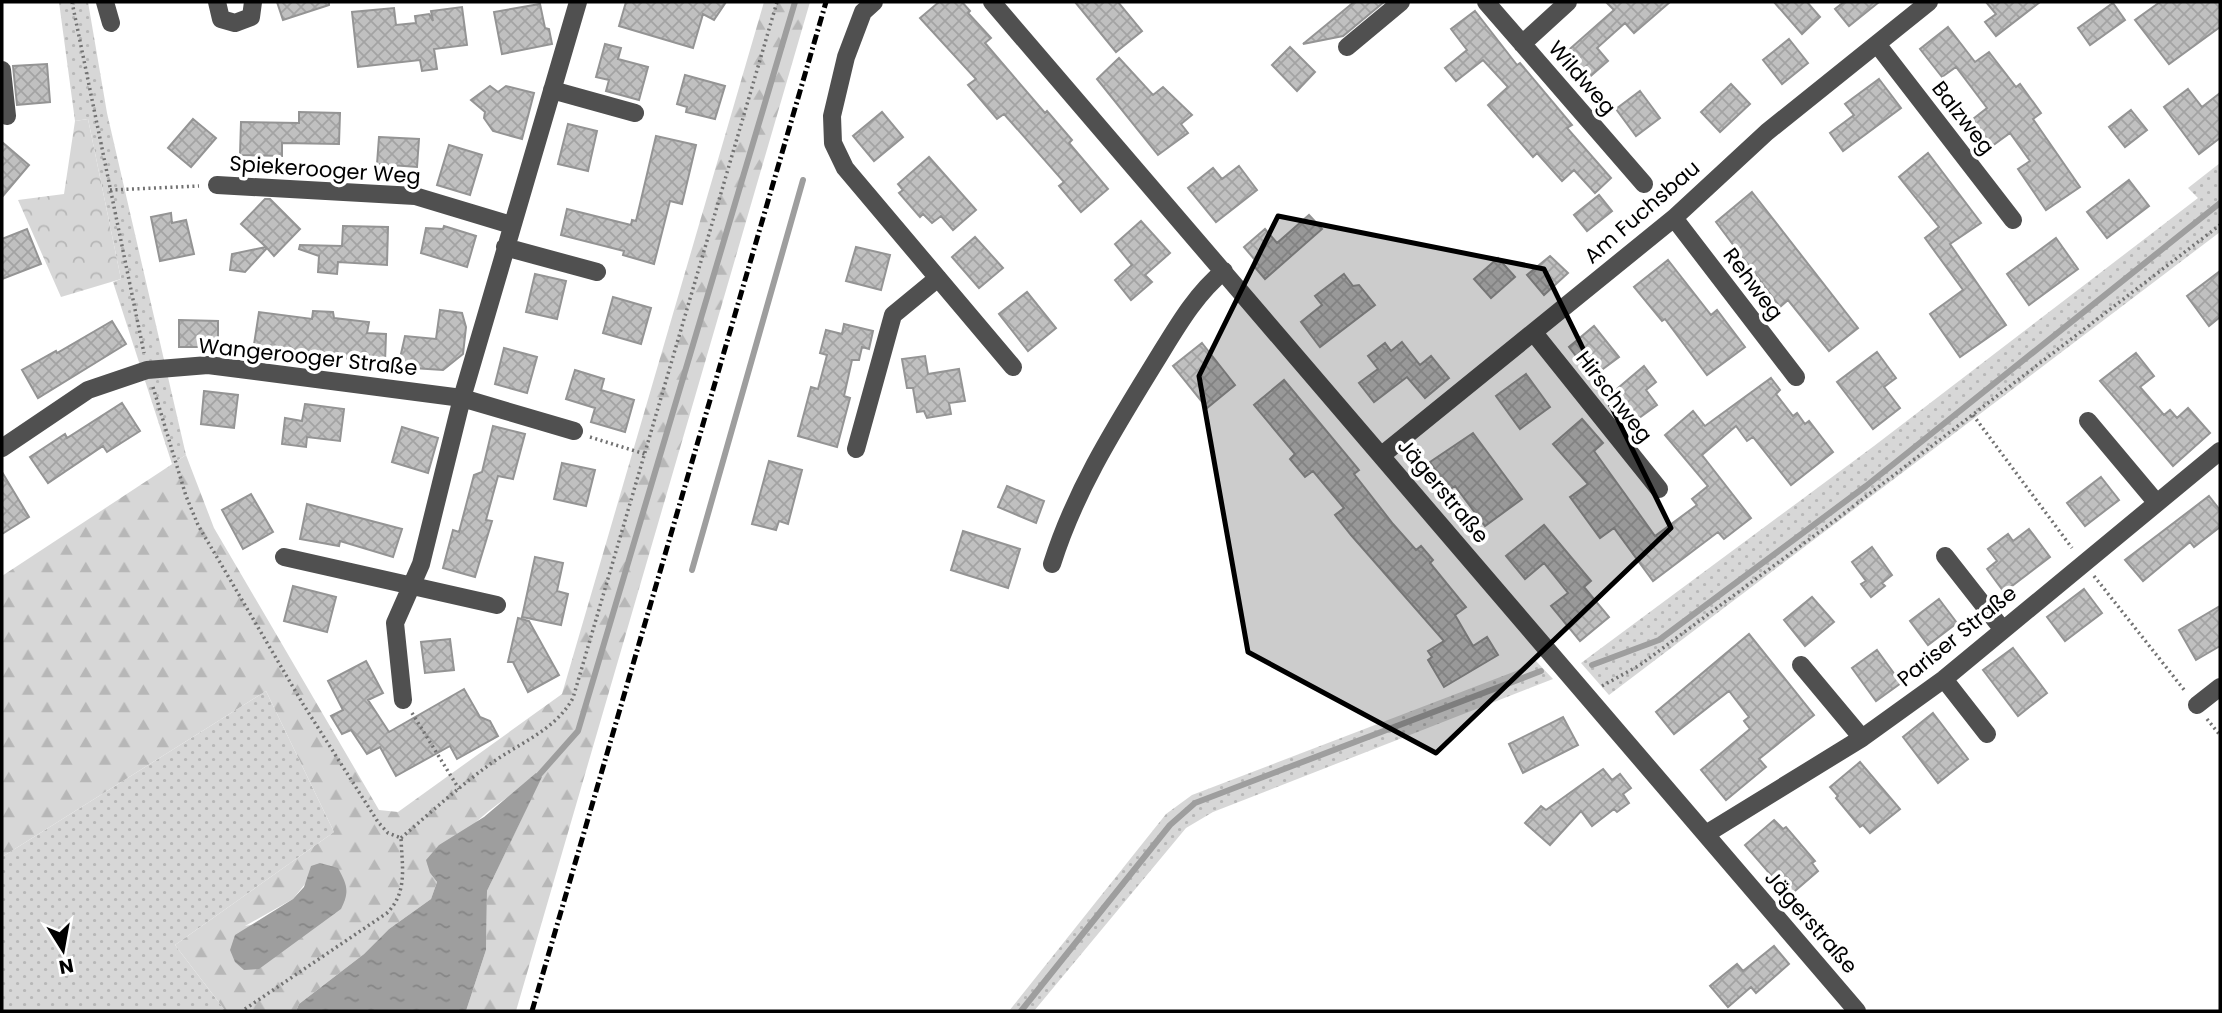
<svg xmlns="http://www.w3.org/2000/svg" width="2222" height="1013" font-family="Poppins,sans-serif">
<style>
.grass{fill:url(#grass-dots)}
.forest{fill:url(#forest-firs);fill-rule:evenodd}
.park{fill:url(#park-crowns)}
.water{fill:url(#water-ripples)}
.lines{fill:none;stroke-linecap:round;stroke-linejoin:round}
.stream{stroke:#9e9e9e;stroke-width:6}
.building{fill:url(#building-cross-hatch);stroke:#949494;stroke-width:2}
.path{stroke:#727272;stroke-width:3.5;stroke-dasharray:2 3.5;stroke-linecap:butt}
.minor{stroke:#505050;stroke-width:18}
.rail{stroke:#000;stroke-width:5;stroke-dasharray:10 3.5 2 3.5;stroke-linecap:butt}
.marked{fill:#000;fill-opacity:0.2;stroke:#000;stroke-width:5;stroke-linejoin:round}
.labels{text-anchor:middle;stroke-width:7;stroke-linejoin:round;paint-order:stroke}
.street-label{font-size:21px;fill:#000;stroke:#fff}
</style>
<defs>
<pattern id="grass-dots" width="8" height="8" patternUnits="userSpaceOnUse" patternTransform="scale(1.75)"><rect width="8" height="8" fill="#d7d7d7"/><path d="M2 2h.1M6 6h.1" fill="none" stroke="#b7b7b7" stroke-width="1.8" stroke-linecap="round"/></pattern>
<pattern id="forest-firs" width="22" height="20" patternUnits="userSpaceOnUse" patternTransform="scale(1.75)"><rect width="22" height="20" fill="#d7d7d7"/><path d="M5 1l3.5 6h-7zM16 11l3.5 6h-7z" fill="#b7b7b7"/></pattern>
<pattern id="park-crowns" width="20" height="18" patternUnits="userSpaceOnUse" patternTransform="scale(1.75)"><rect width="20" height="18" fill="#d7d7d7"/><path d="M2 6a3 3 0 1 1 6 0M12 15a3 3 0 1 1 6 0" fill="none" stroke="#b7b7b7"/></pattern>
<pattern id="water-ripples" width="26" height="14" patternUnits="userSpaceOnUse" patternTransform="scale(1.75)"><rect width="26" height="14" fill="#9e9e9e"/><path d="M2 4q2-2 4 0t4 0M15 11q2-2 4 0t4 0" fill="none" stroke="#868686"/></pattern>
<pattern id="building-cross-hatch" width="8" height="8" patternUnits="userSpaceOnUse" patternTransform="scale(1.75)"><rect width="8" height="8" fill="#c0c0c0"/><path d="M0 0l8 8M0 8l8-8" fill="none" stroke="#a3a3a3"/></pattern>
</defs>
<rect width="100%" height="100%" fill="#fff"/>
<path class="grass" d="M59 2H88L107 113 186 455 172 464 113 282 121 279 88 119 75 121Z
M2220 163V232L1609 695 1581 663 1874 446 2198 198 2188 188Z
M1535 660 1553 679 1213 812 1186 828 1034 1011H1009L1166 814 1192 795 1516 671Z
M266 691 334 832 175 945 224 1009 2 1011V857Z"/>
<path class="forest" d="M764 2H810L516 1011H466L486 950 487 891 541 778C492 802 464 831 430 873L437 882 431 899 389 929 364 954 299 1004 296 1011H221L224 1009 175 945 334 832 266 691 2 857V576L186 455 214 528 379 810 398 812 562 694ZM309 879 341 909 245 926 293 899Z"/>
<path class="park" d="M88 119 121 279 61 297 18 200 64 194 75 121Z"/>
<path class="water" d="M536 773 542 777 487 891 486 950 466 1011H296L299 1004 364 954 389 929 431 899 437 882 430 873 426 860 439 845 484 817Z
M320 863 338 868C347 885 350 891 341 909L259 969 244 970 235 962 230 950 235 935 293 899 304 887 311 866Z"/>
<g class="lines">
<path class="stream" d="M692 570 803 180
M1592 665 1659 640 1866 486 2220 203
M539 775 578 731 795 2
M1021 1011 1170 825 1195 803 1541 671"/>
</g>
<path class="building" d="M277 2H329V5L283 20Z
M626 2H726L714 20 703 14 693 48 619 26Z
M939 2H962L970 11 968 13 991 38 985 43 1045 113 1047 111 1072 140 1069 143 1108 189 1081 212 1059 186 1064 182 1004 114 997 119 968 85 976 79 920 18Z
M1075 2H1118L1142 31 1116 52Z
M1354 2H1384L1343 36 1303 44Z
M1606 2H1670L1634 33 1625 23 1597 48 1608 61 1586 80 1564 54 1614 10Z
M1774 2H1807L1820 17 1802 34Z
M1844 2H1879L1849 26 1835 9Z
M1986 2H2040L1996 36 1985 22 1996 14Z
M2160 2H2220V27L2169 64 2135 20Z
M2113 3 2125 20 2090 45 2078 28Z
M540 4 545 28 549 29 552 44 502 54 494 12Z
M462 7 467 45 434 49 437 69 422 71 420 60 358 67 352 12 394 8 396 25 416 23 415 16 429 14 433 21 431 11Z
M1475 11 1517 65 1520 63 1572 125 1567 128 1611 178 1595 193 1574 170 1562 181 1537 153 1533 157 1488 105 1508 87 1483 60 1456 81 1445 68 1467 50 1451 29Z
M1948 27 1975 62 1989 52 2016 87 2020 84 2041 113 2033 119 2080 187 2046 210 2018 169 2030 161 2010 133 1992 146 1973 119 1987 108 1956 67 1942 77 1920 49Z
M1789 39 1808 63 1782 84 1763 60Z
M605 44 621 48 618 59 648 67 639 100 606 91 609 80 596 77Z
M1290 47 1315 72 1297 91 1272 65Z
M1119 58 1153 95 1163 87 1192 115 1181 124 1188 133 1158 155 1097 79Z
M47 64 50 102 17 105 13 66Z
M685 75 725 86 715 119 686 112 687 107 677 104Z
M1879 79 1901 108 1843 151 1830 133 1854 115 1845 104Z
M1731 84 1750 104 1720 132 1701 112Z
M490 86 498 92 506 86 534 93 522 139 493 131 484 118 485 112 471 100Z
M2188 89 2202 107 2220 93V138L2199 154 2164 107Z
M1640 91 1660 118 1636 136 1616 109Z
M2131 110 2147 130 2125 147 2109 127Z
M299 112 340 113 339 144 282 143V156L240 155 241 122 299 123Z
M882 112 903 137 874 161 853 136Z
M193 119 216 138 191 167 168 148Z
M568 124 597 131 588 171 558 164Z
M656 136 696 145 682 204 670 201 654 264 623 255 624 251 561 235 567 209 631 225 632 220 636 221Z
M379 137 419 139 417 167 377 164Z
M2 142 29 165 2 197Z
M449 145 482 155 470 195 437 185Z
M1928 153 1981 223 1950 244 2006 325 1960 357 1930 314 1963 290 1925 238 1939 227 1899 177Z
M929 157 976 210 953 230 941 216 932 223 923 214 920 217 899 193 903 190 898 184Z
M1239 166 1257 190 1216 222 1188 188 1213 168 1222 179Z
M2129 180 2149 206 2107 238 2087 212Z
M1752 192 1858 328 1829 351 1788 300 1780 307 1716 222Z
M1599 195 1612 211 1587 231 1574 215Z
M265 199H270L300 229 274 256 267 248 245 272 230 270 232 254 266 247 241 224Z
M171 213 172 223 186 220 194 254 160 261 151 217Z
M1309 215 1322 229 1265 279 1253 265 1255 260 1244 247 1265 229 1277 243Z
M1141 221 1170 253 1145 275 1152 282 1131 300 1115 280 1132 265 1115 244Z
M343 226 388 227 387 265 338 262 337 274 318 272 319 256 299 249 300 245 342 246Z
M444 226 476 236 467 267 421 253 426 228 443 229Z
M27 229 41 264 2 279V239Z
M975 237 1003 268 979 288 952 257Z
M2056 238 2078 269 2029 305 2007 274Z
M856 247 890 255 881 290 846 281Z
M1550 256 1568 273 1544 295 1527 275Z
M1498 258 1515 277 1491 298 1474 279Z
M1668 260 1711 315 1717 310 1745 347 1707 375 1665 319 1662 321 1634 287Z
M2220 271V317L2209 326 2187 296Z
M535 274 566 281 557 319 526 312Z
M1344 274 1353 286 1359 285 1375 305 1320 347 1301 322 1322 305 1315 296Z
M1027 292 1056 328 1028 351 999 314Z
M613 297 651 308 641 344 603 333Z
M440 310 462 313 466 327 463 354 443 370 398 367 405 336 436 339Z
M313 311 333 312 334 318 369 322 367 333 386 334 385 363 300 353 299 357 253 351 259 312 312 319Z
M179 320 218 321V347H179Z
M112 321 126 344 38 398 22 370 56 351 57 353Z
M844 324 873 331 869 349 862 347 859 360H852L844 396 850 398 837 447 798 436 811 387 818 389 827 355 820 353 826 330 842 334Z
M1594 326 1619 357 1592 377 1569 347Z
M1402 342 1420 365 1431 356 1449 378 1425 398 1407 377 1374 402 1359 383 1378 369 1368 356 1385 343 1391 351Z
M1202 343 1235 385 1207 408 1173 366Z
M504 348 537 357 527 393 495 384Z
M1877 352 1896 378 1884 387 1900 408 1873 429 1837 382Z
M2136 353 2154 376 2140 387 2164 415 2170 410 2177 418 2188 408 2210 433 2173 466 2100 381Z
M925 356 928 374 959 369 965 401 949 403 951 414 927 418 924 411 917 412 913 388H907L902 359Z
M1644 366 1656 382 1646 390 1657 405 1632 423 1611 394Z
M575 370 604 379 601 390 634 400 625 432 591 422 595 408 566 399Z
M1526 374 1550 407 1520 429 1496 396Z
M1771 378 1780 390 1776 394 1793 416 1797 413 1805 424 1809 421 1833 452 1791 485 1753 437 1747 441 1736 426 1702 455 1751 518 1724 539 1718 532 1653 581 1614 528 1600 538 1570 497 1588 484 1553 444 1582 419 1603 443 1594 451 1655 536 1697 505 1692 499 1708 486 1665 435 1693 411 1705 426Z
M1284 380 1359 470 1354 474 1393 524 1416 550 1421 546 1433 560 1430 563 1466 607 1455 615 1473 646 1487 637 1498 655 1444 687 1428 660 1432 657 1428 651 1444 641 1351 535 1335 515 1344 508 1313 471 1305 477 1290 459 1295 454 1254 405Z
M204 391 238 395 234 428 201 424Z
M122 403 140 431 107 452 103 446 48 483 30 457 65 434 67 438Z
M305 404 344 409 340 441 307 437 306 447 282 444 285 418 302 421Z
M493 426 525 434 513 479 498 476 486 520 492 521 475 577 443 568 453 530 459 532 474 475 482 472Z
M402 427 438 438 428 473 392 462Z
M1473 433 1522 499 1485 526 1455 486 1449 490 1430 462Z
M769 461 802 470 788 524 779 521 776 530 752 524Z
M562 463 595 470 586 506 554 499Z
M2 472 29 517 2 534Z
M2101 477 2119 500 2085 526 2067 503Z
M1007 486 1044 501 1036 523 998 507Z
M251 494 273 532 243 549 222 510Z
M2209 496 2220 510V527L2194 547 2190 542 2143 581 2125 560Z
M307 504 402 529 393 557 340 541 339 546 300 539Z
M1544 525 1591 581 1584 587 1609 617 1580 641 1551 606 1568 593 1544 563 1525 579 1506 556Z
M2029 529 2050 557 2004 592 1987 569 1997 561 1988 549 2008 534 2013 541Z
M963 531 1020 549 1008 588 951 570Z
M1872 547 1892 575 1882 583 1885 586 1871 597 1861 584 1866 581 1852 562Z
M535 557 563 563 557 591 568 594 561 625 522 617Z
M293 586 336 597 327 632 284 621Z
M2084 589 2102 613 2065 641 2047 617Z
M1812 597 1834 622 1805 646 1784 620Z
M1939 599 1957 623 1928 645 1910 621Z
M2220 606V646L2196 660 2179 630Z
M518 618 529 621 559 675 528 692 513 662H508Z
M1749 634 1814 715 1759 759 1766 767 1726 800 1701 770 1750 729 1744 721 1749 717 1729 691 1674 734 1656 712Z
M450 639 454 670 425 673 421 642Z
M2013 648 2047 693 2018 716 1983 670Z
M1877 650 1901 683 1876 701 1852 668Z
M366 661 383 693 368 700 389 732 464 689 480 717 490 721 498 736 457 759 450 746 396 776 380 747 367 754 351 730 342 734 331 716 343 710 328 681Z
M1933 713 1968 759 1938 783 1903 737Z
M1563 717 1578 745 1523 773 1509 744Z
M1860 762 1900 809 1870 833 1863 825 1860 827 1836 798 1838 796 1830 787Z
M1603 769 1612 780 1620 774 1631 788 1623 794 1629 803 1617 812 1614 809 1592 826 1581 811 1550 845 1525 823 1541 806 1546 810Z
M1774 820 1783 829 1786 827 1815 861 1812 863 1818 871 1789 896 1745 845Z
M1774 946 1789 964 1756 993 1751 987 1728 1007 1710 986 1737 964 1743 971Z"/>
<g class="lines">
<path class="path" d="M72 2 144 353
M110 190 199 186
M153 387 186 496 198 525 303 704 378 822 388 833 401 838C402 867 408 892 387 913L242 1011
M1973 415 2072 548
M590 437 645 454
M2094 576 2185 691
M1602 686 1640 665 1834 521 2220 225
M412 713 459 789
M2207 719 2220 735
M401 838C431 812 461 785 493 762 522 742 556 729 573 698L777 2"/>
<path class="minor" d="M105 2 111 23
M217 2 221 19 235 23 251 17 253 2
M874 2 863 12 846 57 832 116 833 143 845 168 1013 367
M992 2 1857 1011
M1486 2 1644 184
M1522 44 1568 2
M1877 44 2013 220
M1347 47 1401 2
M2 70 7 116
M552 90 635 113
M217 185 415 196 511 225
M1674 218 1796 377
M505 247 597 272
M1534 333 1659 489
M2088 421 2156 502
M2 448 88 390 147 370 208 365 462 398 578 2
M856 449 893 315 938 278
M1382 455 1674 218 1767 132 1929 2
M1945 556 2003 630
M284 557 497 605
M1052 564C1075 491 1114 429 1154 364 1174 332 1194 295 1224 271
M1801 665 1862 738
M1944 679 1987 734
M403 700 395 623 421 564 462 398 574 431
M2197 705 2220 687
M1706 834 1862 738 1944 679 2220 451"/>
<path class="rail" d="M532 1011 826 2"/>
</g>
<path class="marked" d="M1278 216 1544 269 1671 528 1436 753 1248 652 1199 376Z"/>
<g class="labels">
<g class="street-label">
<text transform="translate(1582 78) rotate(49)" y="7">Wildweg</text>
<text transform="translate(1963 118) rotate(52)" y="7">Balzweg</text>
<text transform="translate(325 170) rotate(4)" y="7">Spiekerooger Weg</text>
<text transform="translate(1642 212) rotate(-41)" y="7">Am Fuchsbau</text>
<text transform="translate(1753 284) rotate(53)" y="7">Rehweg</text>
<text transform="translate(308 357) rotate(6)" y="7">Wangerooger Straße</text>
<text transform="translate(1614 397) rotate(52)" y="7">Hirschweg</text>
<text transform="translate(1443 491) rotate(50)" y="7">Jägerstraße</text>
<text transform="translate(1957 636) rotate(-39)" y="7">Pariser Straße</text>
<text transform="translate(1811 922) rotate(49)" y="7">Jägerstraße</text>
</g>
</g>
<rect width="2222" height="1013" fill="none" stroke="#000000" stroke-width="7"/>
<g transform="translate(63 950) rotate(169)" stroke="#ffffff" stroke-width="5" paint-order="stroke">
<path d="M0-5L12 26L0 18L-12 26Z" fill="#000000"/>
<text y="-10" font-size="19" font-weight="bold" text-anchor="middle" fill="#000000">N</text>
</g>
</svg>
